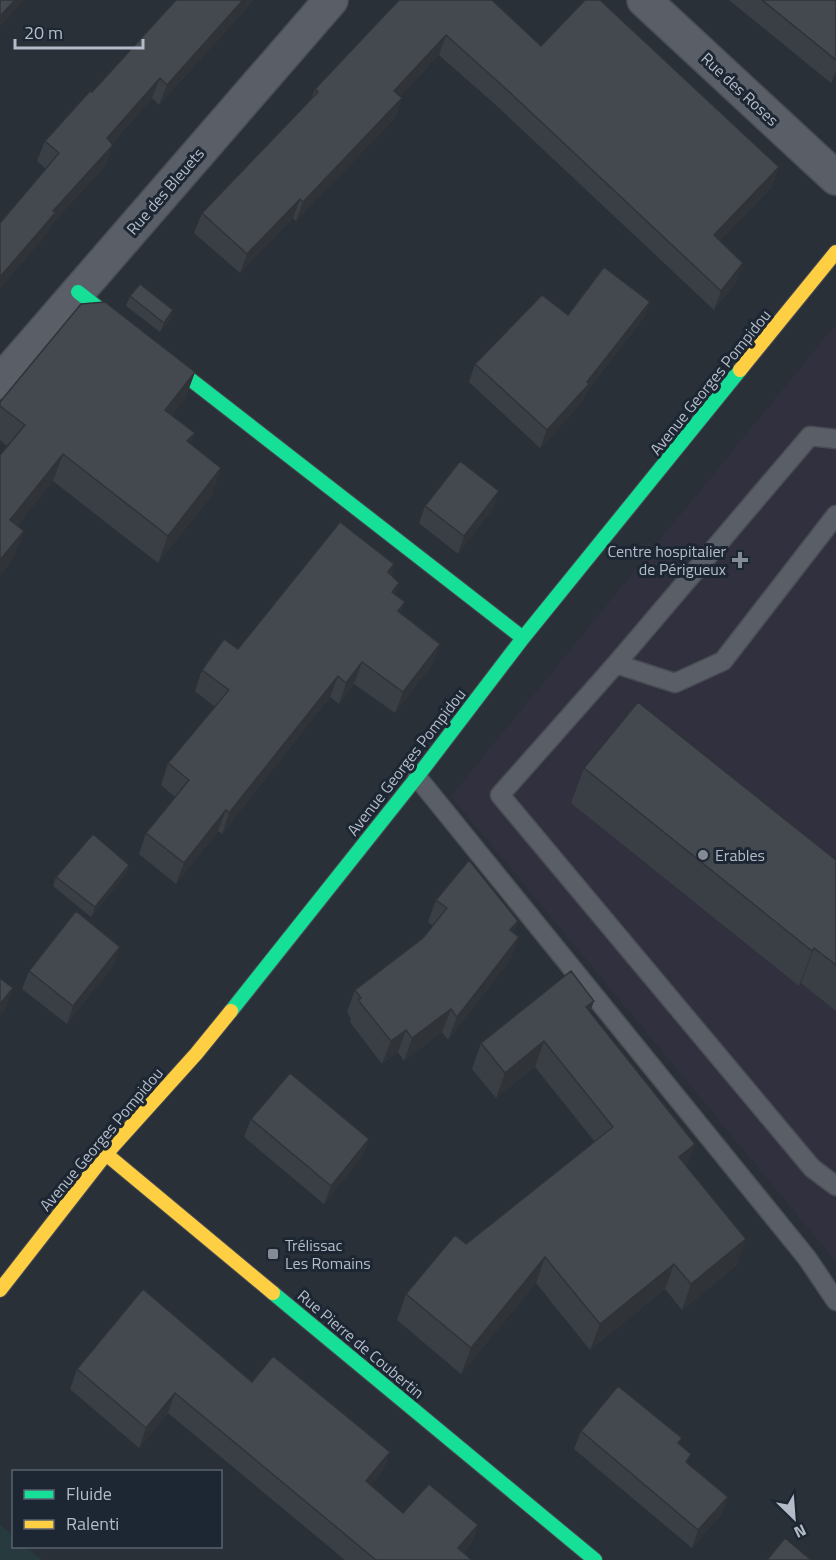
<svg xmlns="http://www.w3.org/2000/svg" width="836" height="1560" font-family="'Titillium Web',sans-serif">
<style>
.medical{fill:#31303e}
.green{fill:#273a3e}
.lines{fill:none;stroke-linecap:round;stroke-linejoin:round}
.lane-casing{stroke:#484c53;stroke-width:21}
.street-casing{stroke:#484c53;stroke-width:36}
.fast-casing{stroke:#484c53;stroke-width:16}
.slow-casing{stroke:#484c53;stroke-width:16}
.lane{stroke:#5a5e66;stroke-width:18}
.street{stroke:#5a5e66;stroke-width:33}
.fast{stroke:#16e098;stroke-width:14}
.slow{stroke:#ffcf43;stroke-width:14}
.wall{fill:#3a3f45}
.shaded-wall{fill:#303338}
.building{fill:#444950;stroke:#303338;stroke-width:1.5}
.poi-dot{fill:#848b96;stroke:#1d2633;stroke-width:2}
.labels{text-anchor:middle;stroke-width:6;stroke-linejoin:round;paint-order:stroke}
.street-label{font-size:16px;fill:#b4bcc9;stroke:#1d2633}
.poi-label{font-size:16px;fill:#b4bcc9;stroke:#1d2633;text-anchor:start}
</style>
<rect width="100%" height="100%" fill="#2a3038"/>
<path class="medical" d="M836 324V1262L451 796Z"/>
<path class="green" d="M0 1525 13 1536 14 1546 26 1547 42 1560H0Z"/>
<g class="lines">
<g class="lane-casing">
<path id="lane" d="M836 439 810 436 616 664 500 795 812 1168 836 1186
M616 664 675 683 723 661 836 515
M417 777 807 1258 836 1301"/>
</g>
<g class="street-casing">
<path id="street" d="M644 0 836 178
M0 382 331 0"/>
</g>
<g class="fast-casing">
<path id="fast" d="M78 292 523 638
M231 1011 417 777 523 638 740 370
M273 1293 595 1560"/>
</g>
<g class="slow-casing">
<path id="slow" d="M740 370 836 252
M106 1154 273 1293
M0 1290 106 1154 196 1054 231 1011"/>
</g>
<use href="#lane" class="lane"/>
<use href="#street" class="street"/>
<use href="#fast" class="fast"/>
<use href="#slow" class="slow"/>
</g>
<path class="wall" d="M254 0 159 105 152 98 112 144 106 165 51 225 48 233 46 169 37 161 45 141 92 92Z
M399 0 541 46 772 187 720 241 736 283 714 310 498 107 439 55 400 96 402 98 395 118 296 221 293 218 240 273 194 233 202 213 311 99 315 89Z
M729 0H836V77L831 83Z
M130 296 173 310 170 320 160 332 126 306Z
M650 302 643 319 586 392 583 401 540 448 469 382 475 364 568 315Z
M195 372 185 399 172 415 191 444 212 495 158 563 53 481 17 526 14 558 7 446 0 440V402Z
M425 506 493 509 458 554 419 523Z
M394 564 391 575 399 583 395 594 405 602 401 613 440 644 432 665 395 713 354 684 339 704 330 697 222 834 218 831 176 884 139 854 146 833 175 797 161 785 168 763 215 707 195 691 202 670Z
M584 768 836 860V1011L801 983 799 986 571 803Z
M129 865 126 874 91 917 53 886 56 877Z
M436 900 518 921 513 933 519 937 511 959 448 1040 442 1032 404 1061 398 1052 382 1064 350 1022 351 1019 347 1012 355 990 423 938 433 926 428 922Z
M114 965 67 1024 22 989 29 971Z
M590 1012 687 1167 737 1265 682 1310 665 1289 590 1350 536 1283 461 1374 397 1320 406 1294 466 1244 595 1142 535 1067 496 1098 472 1069 481 1043Z
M251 1119 369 1139 362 1157 324 1204 244 1137Z
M77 1369 252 1382 390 1452 383 1471 371 1485 403 1513 478 1525 471 1544 463 1553 472 1560H345L168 1413 139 1448 70 1389Z
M581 1431 679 1444 688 1463 728 1497 721 1515 692 1548 574 1449Z"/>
<path class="shaded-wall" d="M15 0H24L0 27V16Z
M243 0H254L159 105 167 85Z
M446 35 439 55 387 111 394 91Z
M836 70V77L831 83Z
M160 78 152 98 100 158 107 138Z
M402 98 395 118 296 221 303 202Z
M113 145 106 165 51 225 48 233 0 289V277L53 211Z
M779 167 772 187 707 255 714 235Z
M300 199 293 218 240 273 247 254Z
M743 263 736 283 714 310 721 291Z
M650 302 643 319 586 392 583 401 540 448 547 430 587 382Z
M173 310 170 320 160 332 164 323Z
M195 372 185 399 155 437 165 410Z
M195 433 185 460 187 441Z
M63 454 53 481 0 547 10 520Z
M221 468 212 495 158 563 168 536Z
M499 491 493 509 458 554 464 536Z
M24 531 14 558 0 576V560Z
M394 564 387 585 388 572Z
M399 583 391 604 392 592Z
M405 602 397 623 398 611Z
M440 644 432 665 395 713 403 692Z
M362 662 354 684 339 704 346 683Z
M338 676 330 697 222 834 229 813Z
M226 810 218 831 176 884 184 863Z
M129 865 126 874 91 917 95 907Z
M518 921 509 944 510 930Z
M519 937 511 959 448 1040 457 1017Z
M120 947 114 965 67 1024 73 1006Z
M814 948 801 983 799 986 812 951Z
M13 988 5 1010 0 1016V1004Z
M594 1001 585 1027 586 1007Z
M451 1009 442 1032 404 1061 412 1038Z
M406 1030 398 1052 382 1064 391 1041Z
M544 1041 535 1067 496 1098 505 1073Z
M369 1139 362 1157 324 1204 331 1186Z
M695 1144 686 1170 679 1157Z
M746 1239 737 1265 682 1310 691 1284Z
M545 1257 536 1283 461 1374 471 1348Z
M674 1264 665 1289 590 1350 600 1324Z
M175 1393 168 1413 139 1448 146 1428Z
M390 1452 383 1471 359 1501 366 1481Z
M728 1497 721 1515 692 1548 698 1530Z
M478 1525 471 1544 457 1560 458 1548Z"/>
<path class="building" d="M0 0H15L0 16Z
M176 0H243L167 85 160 78 107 138 113 145 53 211 56 212 0 277V223L59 153 45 141 90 91 92 92Z
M399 0H492L541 46 585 0H600L779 167 714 235 743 263 721 291 505 88 446 35 394 91 402 98 303 202 300 199 247 254 202 213 318 92 315 89Z
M762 0H836V60Z
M604 267 650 302 587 382 589 384 547 430 475 364 542 295 568 315Z
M140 284 173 310 164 323 130 296Z
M105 302 195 372 165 410 195 433 187 441 221 468 168 536 63 454 10 520 24 531 0 560V455L25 425 0 406V402L81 304Z
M460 461 499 491 464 536 425 506Z
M340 522 394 564 388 572 399 583 392 592 405 602 398 611 440 644 403 692 362 662 346 683 338 676 229 813 226 810 184 863 146 833 189 780 168 763 229 690 202 670 224 639 238 649Z
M638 702 836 860V965L814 948 812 951 584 768Z
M93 834 129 865 95 907 56 877Z
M469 860 518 921 510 930 519 937 457 1017 451 1009 412 1038 406 1030 391 1041 358 1000 361 998 355 990 423 938 447 908 436 900Z
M76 911 120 947 73 1006 29 971Z
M571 971 594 1001 586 1007 695 1144 679 1157 746 1239 691 1284 674 1264 600 1324 545 1257 471 1348 406 1294 455 1235 466 1244 613 1127 544 1041 505 1073 481 1043Z
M0 978 13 988 0 1004Z
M290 1073 369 1139 331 1186 251 1119Z
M143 1289 252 1382 273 1356 390 1452 366 1481 403 1513 429 1484 478 1525 458 1548 472 1560H376L175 1393 146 1428 77 1369Z
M618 1386 682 1438 678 1443 691 1454 686 1462 728 1497 698 1530 581 1431Z
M785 1538 811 1560H767Z"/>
<g class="poi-dot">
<path d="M737 551h6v6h6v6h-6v6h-6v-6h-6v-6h6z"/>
<circle cx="703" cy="855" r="6"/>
<rect x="267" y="1248" width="12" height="12" rx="3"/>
</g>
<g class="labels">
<g class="street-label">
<text transform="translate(740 89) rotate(43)" y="6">Rue des Roses</text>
<text transform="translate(165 191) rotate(-49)" y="6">Rue des Bleuets</text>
<text transform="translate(710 382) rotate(-51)" y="6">Avenue Georges Pompidou</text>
<text transform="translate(406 762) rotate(-52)" y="6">Avenue Georges Pompidou</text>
<text transform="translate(101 1139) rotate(-50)" y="6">Avenue Georges Pompidou</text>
<text transform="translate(361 1344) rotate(40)" y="6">Rue Pierre de Coubertin</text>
</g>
<g class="poi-label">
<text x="726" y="557" text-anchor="end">Centre hospitalier<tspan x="726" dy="18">de Périgueux</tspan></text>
<text x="715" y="861">Erables</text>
<text x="285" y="1251">Trélissac<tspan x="285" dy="18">Les Romains</tspan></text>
</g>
</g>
<rect x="12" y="1470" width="210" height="78" fill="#1d2633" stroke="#59626f" stroke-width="1.5"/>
<rect x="24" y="1490" width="30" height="9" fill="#16e098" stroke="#59626f" stroke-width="1.5"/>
<text x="66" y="1500" font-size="18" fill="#b4bcc9">Fluide</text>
<rect x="24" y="1520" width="30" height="9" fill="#ffcf43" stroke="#59626f" stroke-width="1.5"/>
<text x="66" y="1530" font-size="18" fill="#b4bcc9">Ralenti</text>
<g transform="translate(794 1518) rotate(155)" stroke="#1d2633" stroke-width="4.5" paint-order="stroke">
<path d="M0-4.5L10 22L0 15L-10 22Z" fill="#b4bcc9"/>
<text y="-9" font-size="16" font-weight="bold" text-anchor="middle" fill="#b4bcc9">N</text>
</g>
<path d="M15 39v9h128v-9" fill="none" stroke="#b4bcc9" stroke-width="3"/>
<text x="24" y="39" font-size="18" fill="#b4bcc9" stroke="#1d2633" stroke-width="4.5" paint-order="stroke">20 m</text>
</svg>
